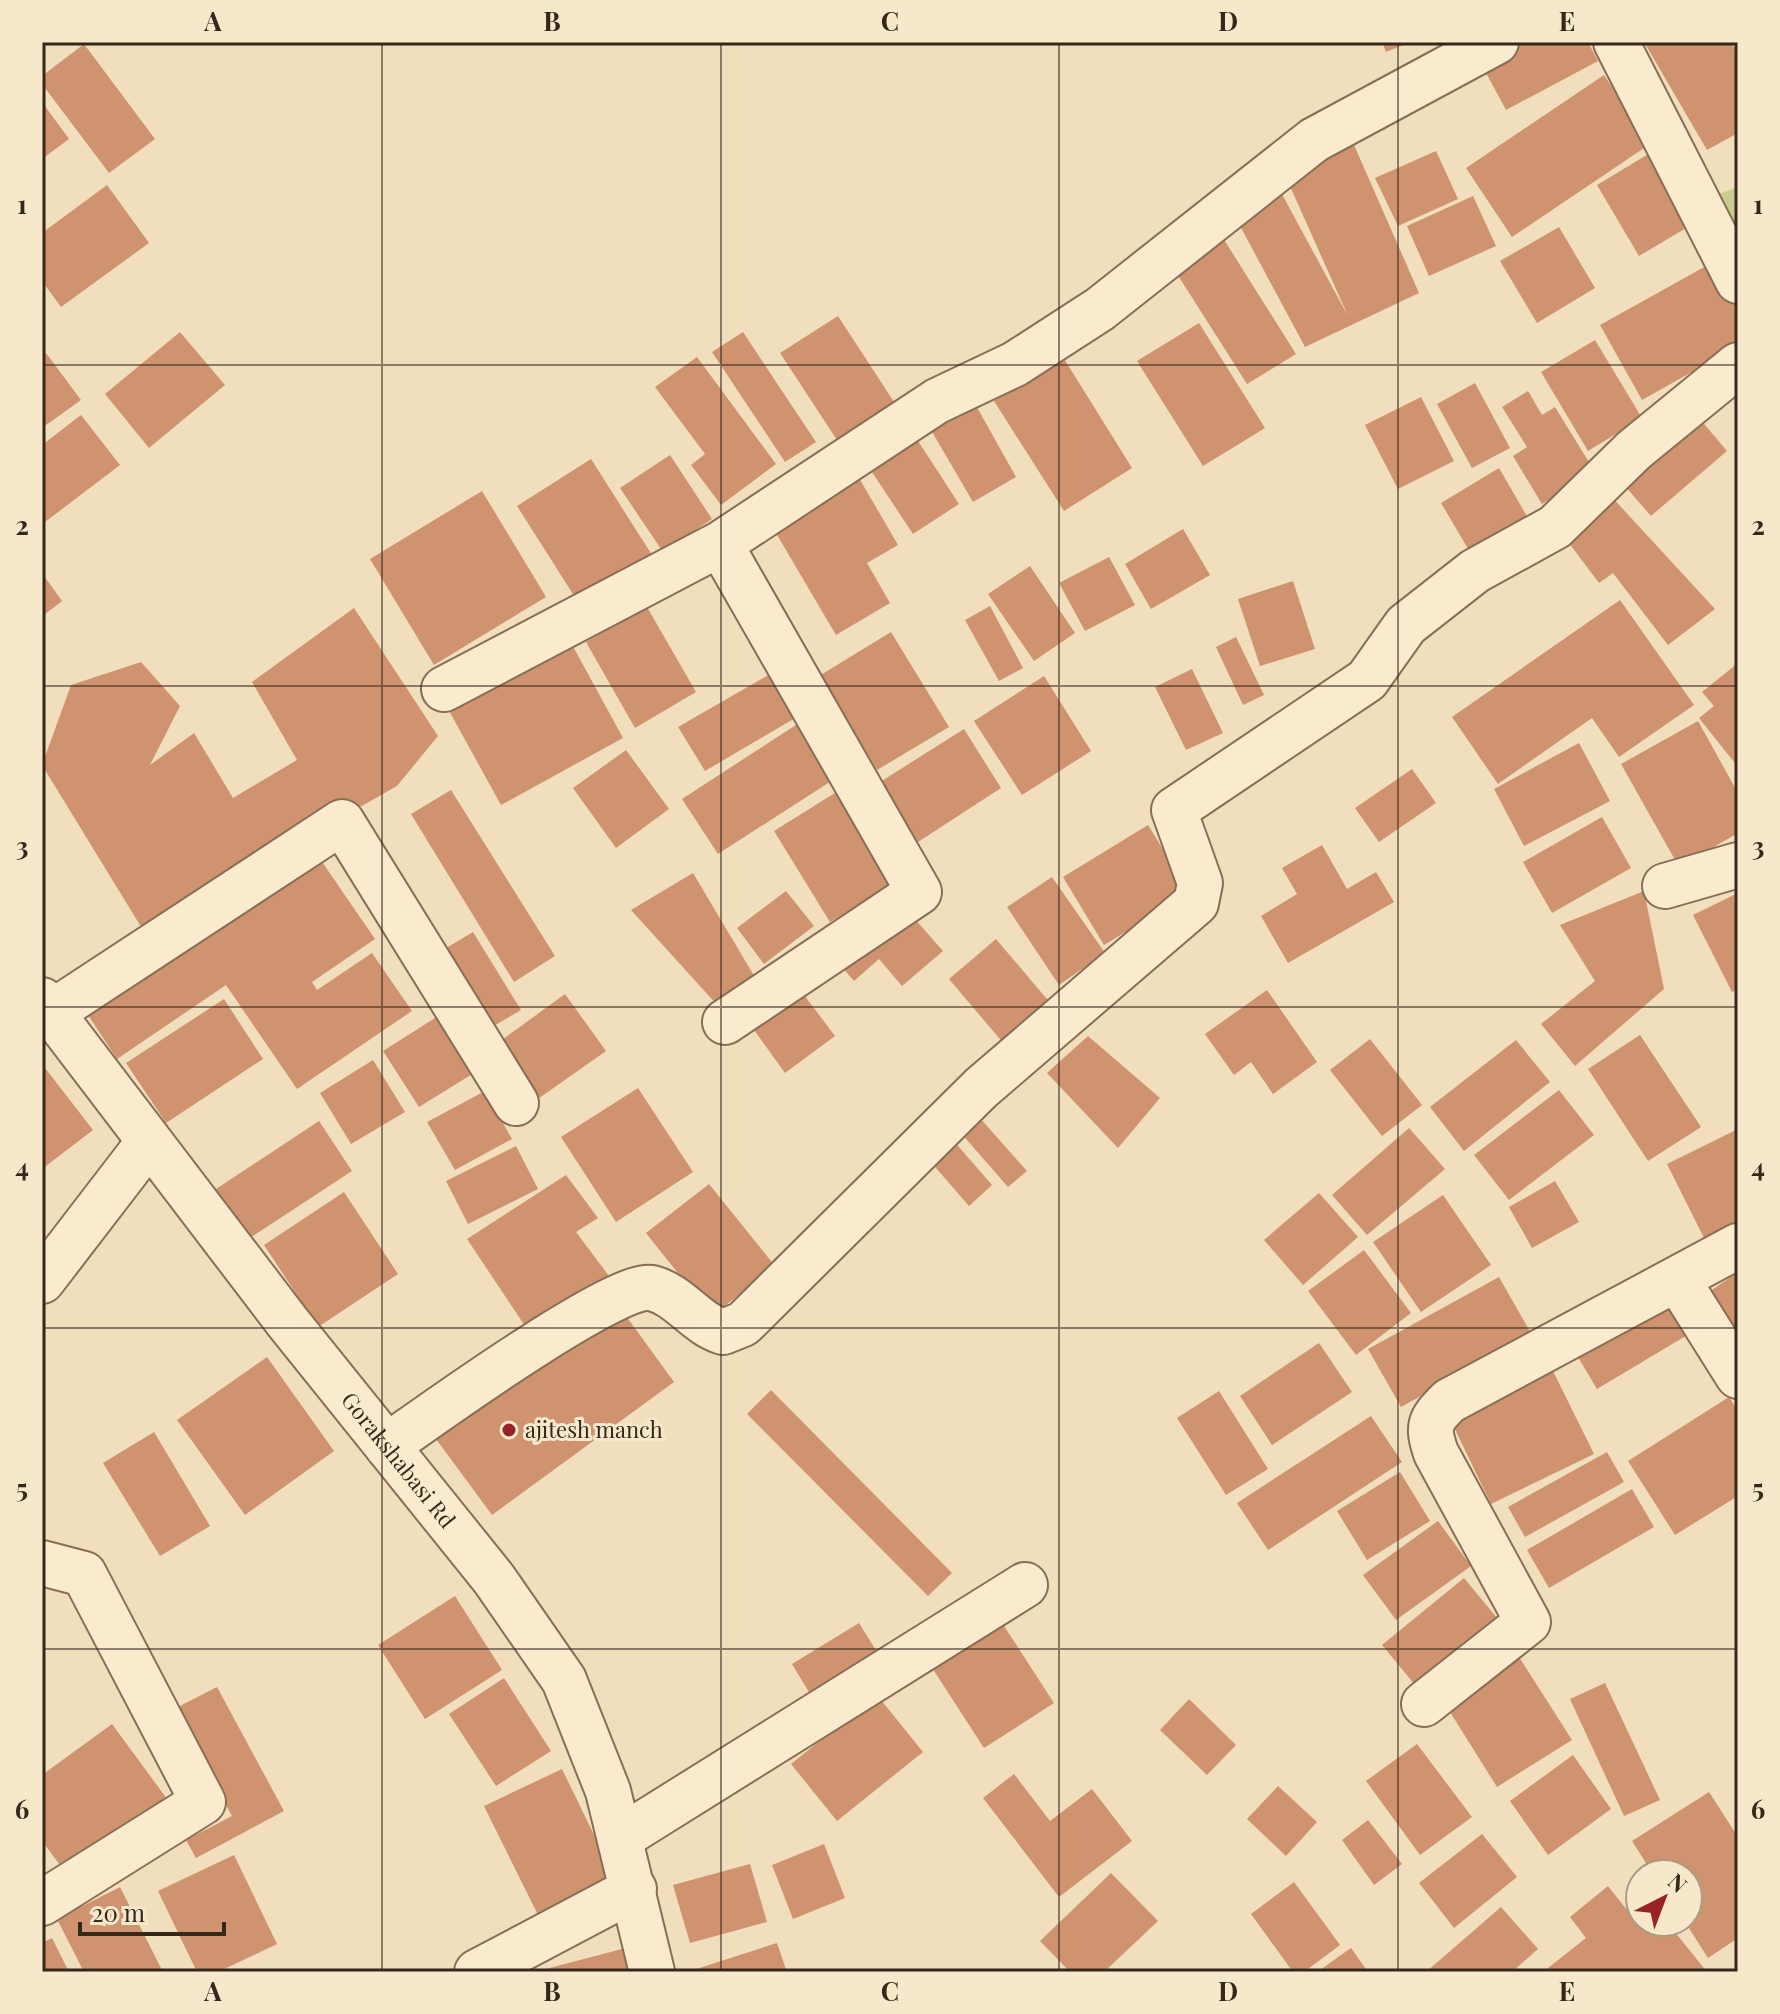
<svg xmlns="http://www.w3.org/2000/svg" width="1780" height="2014" font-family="'Playfair Display',serif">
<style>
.green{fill:#c9ce90}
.building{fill:#d09370}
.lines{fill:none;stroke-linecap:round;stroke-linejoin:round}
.minor-casing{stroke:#886e55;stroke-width:48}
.tertiary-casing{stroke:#886e55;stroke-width:48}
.minor{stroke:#faebcf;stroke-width:44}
.tertiary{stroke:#faebcf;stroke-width:44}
.grid{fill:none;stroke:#36271b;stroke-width:2;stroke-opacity:0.55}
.poi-dot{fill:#992229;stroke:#f7e8cc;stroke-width:3}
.labels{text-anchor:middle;stroke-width:6;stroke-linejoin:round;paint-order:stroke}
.poi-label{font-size:22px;fill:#36271b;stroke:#f7e8cc;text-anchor:start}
.street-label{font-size:22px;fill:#36271b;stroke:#f7e8cc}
.neatline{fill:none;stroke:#36271b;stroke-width:3}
.grid-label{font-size:26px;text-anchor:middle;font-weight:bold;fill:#36271b}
</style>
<rect width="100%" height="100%" fill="#f0debc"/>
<path class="green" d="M1738 187V263L1713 196Z"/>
<path class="building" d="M1382 42H1411L1386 52Z
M1513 42H1588L1598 61 1506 110 1479 60Z
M1644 42H1731L1738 55V133L1707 150Z
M84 44 155 139 109 173 42 84V76Z
M1604 75 1650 144 1512 237 1466 168Z
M42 102 69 139 42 159Z
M1354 145 1419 293 1305 347 1231 209 1277 185 1348 316 1285 175Z
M1655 150 1698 221 1639 256 1597 185Z
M1436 151 1458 199 1398 226 1375 178Z
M107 185 149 243 61 307 42 281V233Z
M1473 196 1496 246 1429 276 1407 226Z
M1559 227 1595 288 1537 323 1500 261Z
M1221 235 1296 354 1247 384 1172 266Z
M1715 261 1738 301V346L1642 400 1600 325Z
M838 316 894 402 837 440 780 353Z
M1199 323 1265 428 1203 466 1137 361Z
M180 332 225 385 149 448 105 394Z
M743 332 816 442 785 462 712 352Z
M1595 340 1642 418 1588 451 1541 372Z
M46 353 81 400 42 428V355Z
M697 357 776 464 721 505 691 465 705 454 655 387Z
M1063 357 1132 468 1064 511 994 401Z
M1475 383 1510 448 1472 468 1437 404Z
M1528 391 1542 415 1555 407 1595 472 1542 504 1513 456 1527 447 1502 407Z
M969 393 1016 477 973 502 924 418Z
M1421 397 1454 461 1398 489 1365 425Z
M1694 412 1727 451 1651 516 1618 478Z
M81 415 120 465 45 522 42 518V445Z
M918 441 959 504 913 534 872 472Z
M670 455 712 519 663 552 620 488Z
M591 459 652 555 578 602 517 506Z
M1499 468 1528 518 1470 552 1441 503Z
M859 478 898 545 867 563 890 603 836 635 773 528Z
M482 491 546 597 434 665 370 559Z
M1610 495 1715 609 1668 645 1613 573 1599 583 1563 535Z
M1183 529 1210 575 1151 609 1125 564Z
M1109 557 1135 605 1085 631 1059 583Z
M1030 566 1075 633 1034 661 988 594Z
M42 573 62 601 44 615 42 613Z
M1293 581 1315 649 1260 666 1238 599Z
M1620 600 1694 705 1619 757 1592 718 1498 784 1452 717Z
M990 606 1023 668 999 681 965 620Z
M647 607 696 692 635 728 586 642Z
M354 608 438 736 397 786 143 930 42 765 71 685 141 662 180 706 150 765 194 733 233 798 297 760 252 682Z
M564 630 623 738 501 805 442 698Z
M891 632 949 727 877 770 819 676Z
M1236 637 1264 695 1243 705 1216 647Z
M1738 663V767L1699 718 1714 706 1702 692Z
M1192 669 1223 733 1186 750 1155 687Z
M772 673 797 717 705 771 678 727Z
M1044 676 1091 751 1022 795 974 721Z
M802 721 839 776 718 854 682 799Z
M1698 721 1738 793V833L1679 867 1621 764Z
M964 729 1001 788 915 844 877 784Z
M1579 743 1610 801 1524 846 1494 789Z
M626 750 669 809 616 848 573 788Z
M1412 769 1436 803 1379 842 1355 808Z
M846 786 903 877 830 922 774 831Z
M451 790 555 956 514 982 411 814Z
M1602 817 1631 868 1552 913 1523 862Z
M1148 825 1190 893 1104 945 1063 877Z
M1322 845 1347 889 1376 872 1394 902 1288 963 1261 916 1297 894 1282 868Z
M318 856 375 939 312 982 317 990 372 953 412 1011 297 1089 226 985 117 1059 86 1012Z
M693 873 756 979 719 1007 631 910Z
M1052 877 1105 953 1059 985 1007 907Z
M786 891 814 926 764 964 737 928Z
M1644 891 1664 989 1575 1066 1541 1024 1595 981 1560 925Z
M1738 893V989L1732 992 1693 915Z
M906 909 943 951 902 986 879 959 854 981 841 966Z
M473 932 521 1010 480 1034 433 956Z
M996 939 1057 1011 1010 1051 949 979Z
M798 987 835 1036 785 1073 749 1023Z
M1267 990 1317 1062 1273 1094 1251 1062 1234 1075 1205 1034Z
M565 994 606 1051 535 1101 495 1045Z
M224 999 263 1059 166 1123 126 1063Z
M446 1011 482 1068 419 1107 383 1051Z
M1640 1035 1701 1127 1648 1161 1588 1069Z
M1088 1036 1160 1098 1118 1148 1047 1073Z
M1370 1039 1422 1105 1382 1136 1330 1070Z
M1516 1040 1550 1082 1464 1151 1430 1107Z
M373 1060 405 1112 351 1144 320 1093Z
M42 1064 93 1130 42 1169Z
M638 1088 693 1172 616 1222 561 1137Z
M1559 1090 1594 1135 1509 1200 1474 1155Z
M485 1091 512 1139 455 1170 427 1122Z
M971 1108 1027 1171 1008 1187 953 1124Z
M319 1121 352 1171 242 1243 210 1193Z
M1409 1128 1445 1169 1367 1235 1332 1195Z
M1738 1129V1228L1707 1244 1667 1164Z
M946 1132 992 1185 969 1206 923 1153Z
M516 1146 538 1189 468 1224 446 1181Z
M566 1175 598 1218 576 1232 615 1284 535 1341 467 1239Z
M1555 1181 1579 1222 1532 1248 1509 1207Z
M709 1184 775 1266 712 1316 646 1233Z
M344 1192 398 1274 318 1327 264 1245Z
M1319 1193 1358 1237 1303 1285 1264 1240Z
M1443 1195 1491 1265 1421 1312 1373 1242Z
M1364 1250 1411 1313 1356 1355 1308 1291Z
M1738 1272V1336L1709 1292Z
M1499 1277 1532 1335 1401 1407 1368 1349Z
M1676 1291 1699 1328 1597 1389 1575 1352Z
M618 1305 674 1382 492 1515 436 1439Z
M1319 1343 1352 1392 1272 1445 1240 1396Z
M267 1357 334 1451 245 1515 177 1420Z
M1550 1365 1594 1454 1491 1504 1448 1415Z
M771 1390 952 1573 928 1596 747 1414Z
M1219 1391 1268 1469 1226 1495 1177 1418Z
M1729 1397 1738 1411V1496L1675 1535 1628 1461Z
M1371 1416 1402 1462 1268 1550 1237 1503Z
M154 1432 210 1526 160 1556 103 1463Z
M1607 1452 1624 1482 1525 1537 1508 1507Z
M1400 1472 1430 1521 1367 1560 1337 1511Z
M1632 1489 1654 1527 1549 1588 1527 1550Z
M1438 1521 1471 1566 1396 1620 1363 1575Z
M1464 1578 1502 1624 1420 1691 1382 1645Z
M455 1596 502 1670 425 1719 378 1645Z
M995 1612 1054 1703 984 1748 925 1657Z
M859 1623 885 1665 818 1707 792 1664Z
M1519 1657 1572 1740 1497 1787 1445 1704Z
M504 1678 551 1751 496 1786 449 1714Z
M1605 1683 1660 1800 1624 1816 1570 1699Z
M217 1687 284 1811 196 1858 186 1840 232 1816 174 1709Z
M877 1695 923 1752 837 1821 791 1764Z
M1189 1699 1236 1745 1207 1775 1160 1730Z
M112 1724 170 1803 69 1877 42 1841V1775Z
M1417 1744 1472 1817 1420 1855 1366 1781Z
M1573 1755 1611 1809 1548 1855 1510 1801Z
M562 1769 616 1880 539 1917 484 1806Z
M1014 1774 1050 1821 1092 1789 1132 1841 1059 1897 983 1798Z
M1278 1786 1317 1822 1286 1856 1247 1819Z
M1709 1792 1738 1837V1938L1708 1958 1685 1922H1688V1874H1653L1632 1841Z
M1368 1820 1402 1864 1374 1885 1342 1840Z
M1482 1834 1517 1877 1454 1928 1419 1883Z
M824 1844 845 1898 793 1919 772 1865Z
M234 1855 277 1944 218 1972H197L158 1891Z
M750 1864 767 1922 690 1943 673 1885Z
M1111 1873 1158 1921 1104 1972H1070L1040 1941Z
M1294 1882 1340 1945 1304 1972H1293L1251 1914Z
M1608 1886 1627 1910 1640 1900V1922H1667L1707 1972H1550L1548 1968 1586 1938 1570 1917Z
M120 1887 163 1972H84L57 1919Z
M1501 1907 1538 1949 1512 1972H1426Z
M52 1938 69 1972H42V1943Z
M777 1943 787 1972H690V1971Z
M1351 1948 1368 1972H1317Z
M622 1949 628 1972H538V1971Z"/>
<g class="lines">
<g class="minor-casing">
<path id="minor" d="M1616 42 1738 281
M444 689 720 544
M1665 886 1738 865
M51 1013 342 822 516 1103
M725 1022 919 892 720 544 937 401 1015 364 1100 309 1314 140 1496 42
M1677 1279 1738 1376
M42 1281 148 1143
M387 1446C424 1420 619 1279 652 1288 681 1296 695 1323 723 1332L743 1324 981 1088 1196 903 1200 883 1174 810 1367 680 1406 625 1475 571 1555 527 1634 450 1738 365
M42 1563 84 1574 203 1802 42 1903
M1424 1704 1528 1622 1436 1453C1427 1426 1429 1421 1449 1401L1738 1246
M620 1838 1025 1585
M477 1972 634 1889"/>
</g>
<g class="tertiary-casing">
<g id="tertiary">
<path id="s1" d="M42 1000 289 1324 494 1579 564 1680 608 1791 652 1972"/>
</g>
</g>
<use href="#minor" class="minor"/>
<use href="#tertiary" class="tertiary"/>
</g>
<path class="grid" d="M382 42V1972M721 42V1972M1059 42V1972M1398 42V1972M42 365H1738M42 686H1738M42 1007H1738M42 1328H1738M42 1649H1738"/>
<circle class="poi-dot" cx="509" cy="1430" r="8"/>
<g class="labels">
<g class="poi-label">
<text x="525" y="1438">ajitesh manch</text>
</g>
<g class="street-label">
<text dy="8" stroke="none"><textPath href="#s1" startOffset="582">Gorakshabasi Rd</textPath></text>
</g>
</g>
<rect width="1780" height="2014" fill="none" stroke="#f7e8cc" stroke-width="88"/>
<g transform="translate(1664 1898) rotate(42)"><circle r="38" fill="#f7e8cc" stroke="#aa9b85" stroke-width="2"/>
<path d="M0-6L14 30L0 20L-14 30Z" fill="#992229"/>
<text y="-12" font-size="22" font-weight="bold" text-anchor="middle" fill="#36271b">N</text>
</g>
<path d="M80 1922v12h144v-12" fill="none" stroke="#36271b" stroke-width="4"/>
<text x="92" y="1922" font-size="24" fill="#36271b" stroke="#f7e8cc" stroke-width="6" paint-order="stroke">20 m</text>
<rect x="44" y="44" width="1692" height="1926" class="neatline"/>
<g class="grid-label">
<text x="213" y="31">A</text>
<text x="552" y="31">B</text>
<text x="890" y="31">C</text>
<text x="1228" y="31">D</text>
<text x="1567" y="31">E</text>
<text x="22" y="214">1</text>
<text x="1758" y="214">1</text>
<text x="22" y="535">2</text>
<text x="1758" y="535">2</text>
<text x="22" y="856">3</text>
<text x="1758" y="856">3</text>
<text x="22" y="1177">4</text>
<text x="1758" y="1177">4</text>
<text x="22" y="1498">5</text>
<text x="1758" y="1498">5</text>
<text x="22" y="1819">6</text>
<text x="1758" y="1819">6</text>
<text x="213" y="2001">A</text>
<text x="552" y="2001">B</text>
<text x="890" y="2001">C</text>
<text x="1228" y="2001">D</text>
<text x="1567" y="2001">E</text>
</g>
</svg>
